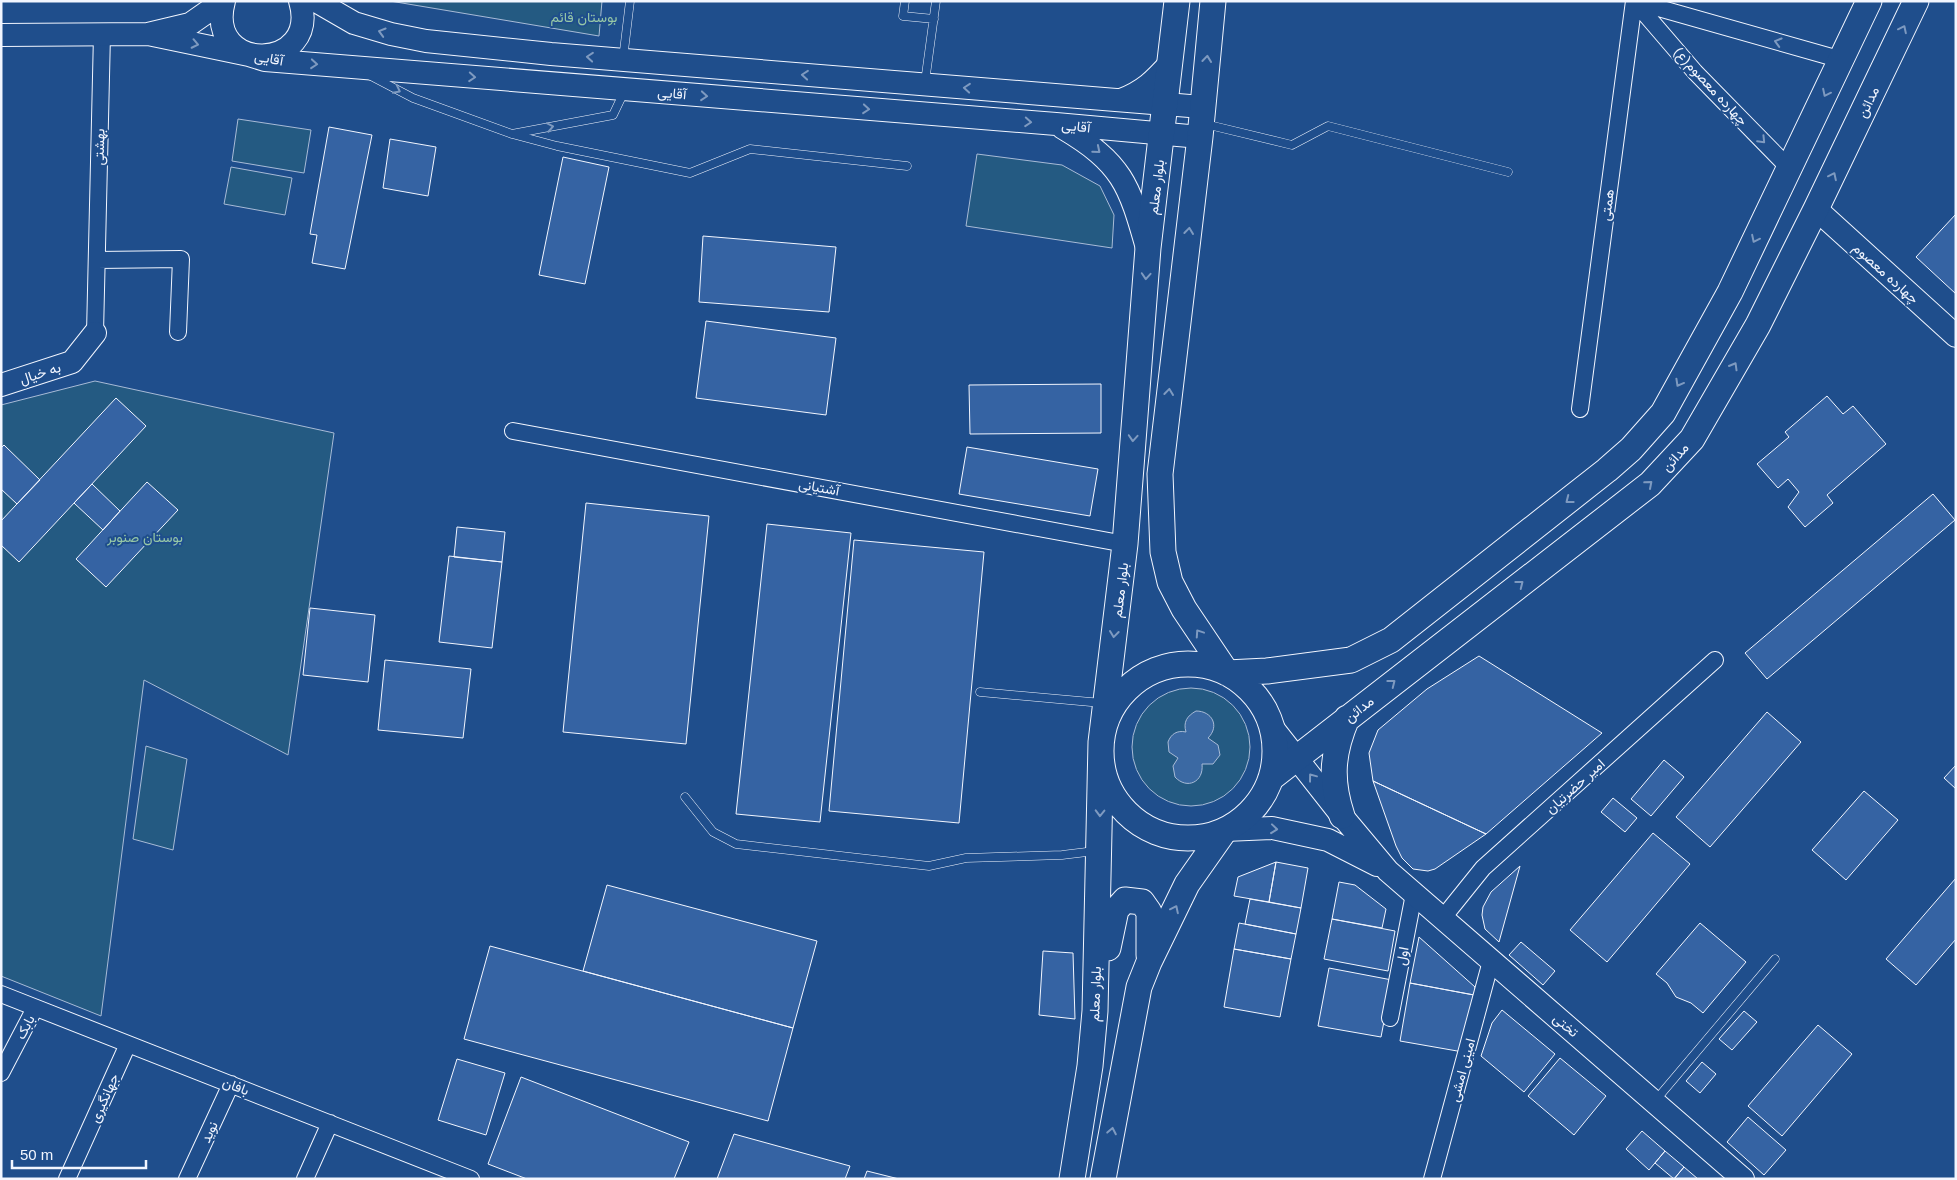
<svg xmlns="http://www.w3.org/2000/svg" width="1957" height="1180" font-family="Helvetica,Vazirmatn,sans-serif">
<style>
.green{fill:#245a82;stroke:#a8bbd7}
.water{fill:#3b69a3;stroke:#a8bbd7}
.building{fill:#3563a3;stroke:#f2f6ff}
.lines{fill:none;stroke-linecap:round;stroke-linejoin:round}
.lane-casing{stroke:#f2f6ff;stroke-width:9}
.street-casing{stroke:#f2f6ff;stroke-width:18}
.secondary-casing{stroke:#f2f6ff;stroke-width:24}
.primary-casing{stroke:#f2f6ff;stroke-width:27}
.lane{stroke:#1f4e8c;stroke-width:8}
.street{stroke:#1f4e8c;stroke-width:16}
.secondary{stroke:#1f4e8c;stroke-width:22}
.primary{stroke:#1f4e8c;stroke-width:25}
.oneway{stroke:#7e9ac0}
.labels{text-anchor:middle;stroke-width:4;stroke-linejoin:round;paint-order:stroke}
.park-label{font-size:14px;fill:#97c8a6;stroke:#1f4e8c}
.street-label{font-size:14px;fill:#f2f6ff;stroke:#1f4e8c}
</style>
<rect width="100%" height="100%" fill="#1f4e8c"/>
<path class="green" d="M390 1H602L599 36Z
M238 119 311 130 304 173 232 161Z
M977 154 1062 165 1100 186 1114 215 1112 248 966 226Z
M231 167 292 178 285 215 224 204Z
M95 381 334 433 288 755 144 680 101 1016 1 976V405Z
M1132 747a59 59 0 1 1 118 0a59 59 0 1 1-118 0Z
M146 746 187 759 173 850 133 839Z"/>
<path class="water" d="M1196 711C1212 711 1220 726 1208 738L1218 745 1220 755 1213 764H1202C1204 782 1187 790 1175 777L1173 766 1178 758 1169 752 1168 742C1171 734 1177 730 1186 732 1183 722 1187 716 1196 711Z"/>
<path class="building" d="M329 127 372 135 345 269 312 263 317 235 310 234Z
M390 139 436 147 428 196 383 188Z
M563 157 609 167 585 284 539 275Z
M1956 214V294L1916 257Z
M703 236 836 247 829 312 699 302Z
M706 321 836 338 826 415 696 398Z
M1101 384V433L970 434 969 385Z
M1827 396 1843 414 1853 406 1886 444 1827 495 1833 503 1805 527 1788 507 1799 492 1788 479 1778 488 1757 464 1789 437 1785 432Z
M116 398 146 426 19 562 1 545V521Z
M4 445 40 480 17 504 1 489V448Z
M967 447 1098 469 1090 516 959 494Z
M147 482 178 510 106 587 76 559Z
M92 484 120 511 103 530 74 503Z
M1933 494 1955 520 1767 679 1745 653Z
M586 503 709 516 686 744 563 732Z
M767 524 851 533 820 822 736 814Z
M457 527 505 532 502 562 454 557Z
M854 540 984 552 959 823 829 811Z
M449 556 502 562 492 648 439 642Z
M310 608 375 615 368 682 303 675Z
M1479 656 1602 733 1486 834 1373 781 1369 753 1378 730 1427 689Z
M385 660 471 669 463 738 378 730Z
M1767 712 1801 742 1710 847 1676 817Z
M1664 760 1684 777 1651 816 1631 799Z
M1956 765V789L1944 778Z
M1373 781 1486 834 1435 869 1428 871 1413 869 1402 858 1396 846Z
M1864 791 1898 820 1846 880 1812 850Z
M1613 798 1637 818 1625 832 1601 812Z
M1653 833 1690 864 1607 962 1570 930Z
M1276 862 1269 902 1234 896 1238 877Z
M1276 862 1308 868 1301 908 1269 902Z
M1520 866 1499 942 1485 929 1482 915 1483 907 1491 892Z
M1956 878V939L1916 985 1886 959Z
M1339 882 1355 885 1386 909 1382 928 1332 919Z
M607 885 817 941 793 1028 583 971Z
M1250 899 1301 908 1296 934 1245 924Z
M1332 919 1395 931 1388 971 1324 959Z
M1239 923 1296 934 1291 959 1234 949Z
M1700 923 1746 962 1703 1013 1691 1003 1676 997 1667 983 1656 974Z
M1419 937 1475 987 1474 995 1410 983Z
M1521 942 1555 971 1543 985 1509 955Z
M490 946 793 1028 768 1121 464 1039Z
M1234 949 1291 959 1280 1017 1224 1007Z
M1043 951 1073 953 1075 1019 1039 1015Z
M1329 968 1392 980 1381 1037 1318 1026Z
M1410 983 1474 995 1463 1052 1400 1041Z
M1502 1010 1555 1054 1524 1092 1481 1056 1492 1023Z
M1744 1011 1757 1022 1732 1050 1719 1039Z
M1818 1025 1852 1054 1782 1136 1748 1106Z
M1560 1058 1606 1096 1574 1135 1528 1096Z
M457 1059 505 1073 486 1135 438 1120Z
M1702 1062 1716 1074 1700 1093 1686 1081Z
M521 1077 689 1142 674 1179H527L488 1164Z
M1748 1117 1786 1150 1764 1175 1727 1142Z
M1642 1131 1665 1151 1649 1170 1626 1149Z
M734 1134 850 1166 845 1179H717Z
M1665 1151 1684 1167 1674 1179 1655 1163Z
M1684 1167 1698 1179H1674Z
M867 1171 899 1179H864Z"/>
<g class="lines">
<g class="lane-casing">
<path id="lane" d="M905 1 903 16 934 19
M623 59 630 1
M371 76 413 98 512 134 613 115 624 92
M925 82 936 1
M1205 124 1292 145 1328 126 1508 172
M512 134 557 146 690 173 750 149 907 166
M980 692 1102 703
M685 797 713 832 736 844 929 866 966 858 1062 855 1095 851
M1655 1101 1775 959"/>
</g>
<g class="street-casing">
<path id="street" d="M1634 1 1695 72 1789 168
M1634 1 1842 60
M97 260 181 259 178 332
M95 333 102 34
M1580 409 1634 1
M513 431 1125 544
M1442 919 1483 868 1715 660
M1 994 471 1179
M1390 1018 1414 894
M1 1073 35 1008
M67 1179 128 1044
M187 1179 231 1084
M305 1179 330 1123
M1432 1179 1491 961"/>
</g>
<g class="secondary-casing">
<path id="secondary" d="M224 1C204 75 321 72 300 1
M316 1 354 23 391 34 426 41 551 54 1202 107
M148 34 249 55 265 60 1056 124 1200 137
M1 35 148 34 190 24 223 1
M1121 100C1144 91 1154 81 1171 62
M1063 128C1122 163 1129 184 1147 248
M1816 209 1956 336
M1 385 72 362 95 333
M1272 727 1342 816 1388 871 1743 1179
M1225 830 1272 828 1328 840 1377 865"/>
</g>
<g class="primary-casing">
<path id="primary" d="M1213 1 1200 137 1160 474 1163 552 1170 582 1184 609 1227 673 1267 671 1351 660 1391 640 1607 470 1631 449 1663 413 1730 292 1869 1
M1101 751a87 87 0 1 1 174 0a87 87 0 1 1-174 0Z
M1271 778 1650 484 1692 439 1758 325 1816 209 1916 1
M1342 816C1330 780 1332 753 1347 718
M1108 948 1116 910 1125 900 1142 902 1149 912V955
M1072 1179 1090 1066 1095 1011 1101 742 1125 544 1148 248 1177 1
M1103 1179 1139 987 1149 962 1187 884 1225 830"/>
</g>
<use href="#lane" class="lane"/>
<use href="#street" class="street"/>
<use href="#secondary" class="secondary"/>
<use href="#primary" class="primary"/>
</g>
<defs><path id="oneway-chevron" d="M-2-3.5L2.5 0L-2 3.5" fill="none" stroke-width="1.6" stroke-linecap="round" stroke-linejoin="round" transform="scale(1.25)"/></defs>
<g class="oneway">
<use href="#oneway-chevron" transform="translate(1903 29) rotate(-64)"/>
<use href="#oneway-chevron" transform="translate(382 32) rotate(-164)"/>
<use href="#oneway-chevron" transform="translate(1778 42) rotate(-164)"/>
<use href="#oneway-chevron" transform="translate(195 44) rotate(12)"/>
<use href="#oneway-chevron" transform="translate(590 57) rotate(-175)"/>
<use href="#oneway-chevron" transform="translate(1207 59) rotate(-84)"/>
<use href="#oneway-chevron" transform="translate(314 64) rotate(5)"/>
<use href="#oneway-chevron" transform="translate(805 75) rotate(-175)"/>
<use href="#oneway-chevron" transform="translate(472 77) rotate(4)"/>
<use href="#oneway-chevron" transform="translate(967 88) rotate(-175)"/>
<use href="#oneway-chevron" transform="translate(397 90) rotate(27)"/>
<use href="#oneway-chevron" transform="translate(1826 93) rotate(116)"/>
<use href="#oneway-chevron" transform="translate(704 96) rotate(5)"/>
<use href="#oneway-chevron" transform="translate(866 109) rotate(5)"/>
<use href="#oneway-chevron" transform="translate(1028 122) rotate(4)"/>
<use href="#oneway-chevron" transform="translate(550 127) rotate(-11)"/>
<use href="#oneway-chevron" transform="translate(1762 140) rotate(46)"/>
<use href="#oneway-chevron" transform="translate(1097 150) rotate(40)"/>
<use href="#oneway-chevron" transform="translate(1833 176) rotate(-64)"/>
<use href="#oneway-chevron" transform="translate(1189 231) rotate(-83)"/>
<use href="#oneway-chevron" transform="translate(1755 239) rotate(116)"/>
<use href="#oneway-chevron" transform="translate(1146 276) rotate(94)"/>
<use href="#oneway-chevron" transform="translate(1734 366) rotate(-60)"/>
<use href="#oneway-chevron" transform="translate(1679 383) rotate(119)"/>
<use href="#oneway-chevron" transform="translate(1169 392) rotate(-83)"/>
<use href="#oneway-chevron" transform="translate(1133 438) rotate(94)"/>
<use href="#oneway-chevron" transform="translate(1649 484) rotate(-41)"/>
<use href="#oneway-chevron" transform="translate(1569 500) rotate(142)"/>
<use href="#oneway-chevron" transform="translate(1520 584) rotate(-38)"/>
<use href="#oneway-chevron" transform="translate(1199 633) rotate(-124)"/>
<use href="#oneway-chevron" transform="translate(1114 634) rotate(97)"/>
<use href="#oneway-chevron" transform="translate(1392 683) rotate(-38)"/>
<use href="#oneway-chevron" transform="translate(1312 777) rotate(-127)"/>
<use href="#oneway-chevron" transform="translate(1100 813) rotate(91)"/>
<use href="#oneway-chevron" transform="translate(1274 829) rotate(6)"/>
<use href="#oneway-chevron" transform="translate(1175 909) rotate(-64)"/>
<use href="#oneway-chevron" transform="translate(1112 1131) rotate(-79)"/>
</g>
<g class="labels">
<g class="park-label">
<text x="584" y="22">بوستان قائم</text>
<text x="145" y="542">بوستان صنوبر</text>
</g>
<g class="street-label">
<text transform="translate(269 58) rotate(10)" y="5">آقایی</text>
<text transform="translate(1711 86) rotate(47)" y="5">چهارده معصوم(ع)</text>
<text transform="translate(672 93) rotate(5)" y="5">آقایی</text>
<text transform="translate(1868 102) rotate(-64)" y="5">مدائن</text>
<text transform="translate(1076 126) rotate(6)" y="5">آقایی</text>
<text transform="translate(99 147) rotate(-89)" y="5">بهشتی</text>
<text transform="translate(1156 187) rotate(-83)" y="5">بلوار معلم</text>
<text transform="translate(1607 205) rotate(-82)" y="5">همتی</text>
<text transform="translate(1886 273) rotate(42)" y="5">چهارده معصوم</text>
<text transform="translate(40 373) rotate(-18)" y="5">به خیال</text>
<text transform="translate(1675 457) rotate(-48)" y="5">مدائن</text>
<text transform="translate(819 487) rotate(10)" y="5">آشتیانی</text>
<text transform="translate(1120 590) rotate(-83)" y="5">بلوار معلم</text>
<text transform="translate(1359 709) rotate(-38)" y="5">مدائن</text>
<text transform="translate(1575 786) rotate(-42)" y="5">امیر حضرتیان</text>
<text transform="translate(1402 956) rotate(-79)" y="5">اول</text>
<text transform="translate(1095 994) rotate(-88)" y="5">بلوار معلم</text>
<text transform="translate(1566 1025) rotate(40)" y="5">تختی</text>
<text transform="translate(25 1027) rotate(-63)" y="5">بابک</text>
<text transform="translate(1462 1070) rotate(-75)" y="5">امینی امشی</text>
<text transform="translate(236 1086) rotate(21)" y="5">بافان</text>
<text transform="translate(104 1098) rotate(-66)" y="5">جهانگیری</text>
<text transform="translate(209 1132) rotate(-65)" y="5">نوید</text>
</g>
</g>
<rect width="1957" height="1180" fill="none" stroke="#f2f6ff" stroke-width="5"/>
<path d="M12 1160v8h134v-8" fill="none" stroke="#f2f6ff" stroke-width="2.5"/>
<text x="20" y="1160" font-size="15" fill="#f2f6ff" stroke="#1f4e8c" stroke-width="4" paint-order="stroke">50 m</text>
</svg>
